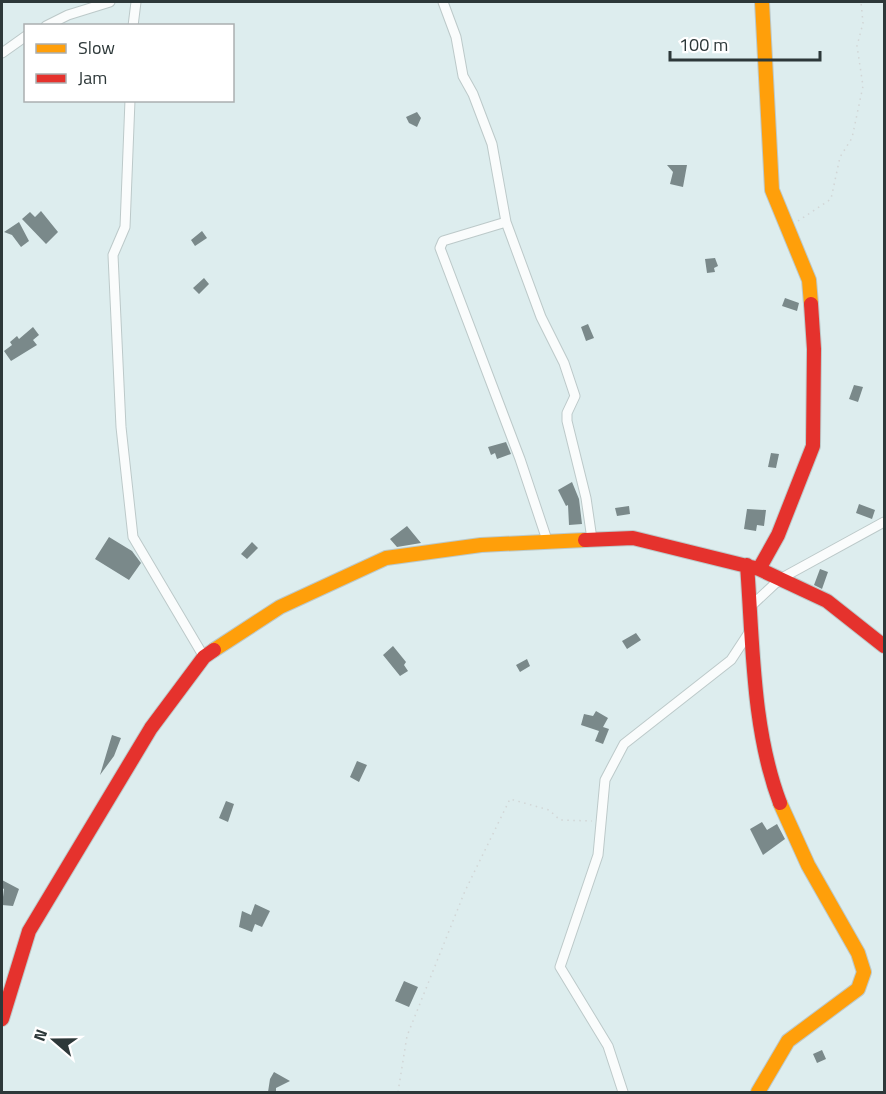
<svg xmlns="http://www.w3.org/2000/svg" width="886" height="1094" font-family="'Titillium Web',sans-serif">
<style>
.building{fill:#7a898a}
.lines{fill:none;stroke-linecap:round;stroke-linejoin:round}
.street-casing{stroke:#bcc9c9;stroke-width:11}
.slow-casing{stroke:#bcc9c9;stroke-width:16}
.jam-casing{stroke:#bcc9c9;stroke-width:16}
.path{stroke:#d2d6d6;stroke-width:1.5;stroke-dasharray:1.5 4.5;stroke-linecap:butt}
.street{stroke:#fafcfc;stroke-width:9}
.slow{stroke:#ff9f0a;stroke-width:14}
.jam{stroke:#e5322d;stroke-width:14}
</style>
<rect width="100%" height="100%" fill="#ddedee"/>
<path class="building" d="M417 112 421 118 417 127 409 123 406 117Z
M667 165H687L683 187 670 184 673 172Z
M41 211 58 232 46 244 22 219 30 212 35 217Z
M19 222 29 241 21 247 12 235 4 232Z
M202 231 207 238 195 246 191 240Z
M715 258 718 266 714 268 715 272 707 273 705 259Z
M204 278 209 284 199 294 193 288Z
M785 298 799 303 797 311 782 306Z
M588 324 594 338 586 341 581 327Z
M33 327 39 335 33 340 37 345 11 361 4 351 12 345 10 342 17 336 19 339Z
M854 385 863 387 858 402 849 399Z
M506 442 511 454 497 459 495 453 491 455 488 447Z
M771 453 779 454 776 468 768 467Z
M572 482 579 499 582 524 569 525 568 505 566 506 558 490Z
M859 504 875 510 872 519 856 513Z
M629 506 630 514 617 516 615 508Z
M747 509 766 510 764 526 757 525 756 531 744 529Z
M407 526 421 543 397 547 390 539Z
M109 537 132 551 141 563 129 580 95 559Z
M252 542 258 548 247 559 241 554Z
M820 569 828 572 822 589 814 585Z
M636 633 641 640 627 649 622 641Z
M393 646 406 662 404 665 408 671 400 676 383 655Z
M527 659 530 666 520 672 516 665Z
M596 711 608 718 603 727 609 729 603 744 595 741 599 731 581 725 584 714 593 716Z
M112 735 121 738 114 756 100 775Z
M357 761 367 765 359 782 350 777Z
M226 801 234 804 228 822 219 818Z
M762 822 767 830 777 824 785 839 763 855 750 829Z
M2 880 19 889 13 906 2 905 4 889 2 888Z
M255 904 270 911 262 927 255 924 252 932 239 927 242 911 251 915Z
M404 981 418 987 409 1007 395 1001Z
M822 1050 826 1059 817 1063 813 1054Z
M274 1072 290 1081 276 1088V1092H268L270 1079Z"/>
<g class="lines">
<g class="street-casing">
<path id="street" d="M443 2 456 37 463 76 473 94 492 144 506 222 541 317 564 363 575 396 567 413V421L586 498 592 539
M46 26 68 15 110 2
M133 26 136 2
M2 53 26 36
M130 100 125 227 113 255 121 427 133 537 204 657
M506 222 443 241 440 248 520 459 547 540
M750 607 780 579 884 522
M623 1092 608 1046 560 967 598 855 605 780 624 744 731 660 752 628"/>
</g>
<g class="slow-casing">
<path id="slow" d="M762 2 772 190 809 280 811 304
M214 650 280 607 386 558 481 545 585 540
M758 1092 788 1041 858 989 864 972 858 953 808 865 780 803"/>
</g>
<g class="jam-casing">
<path id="jam" d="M585 540 633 538 759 569 827 601 884 646
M747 565C753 643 752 729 780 803
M759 569 778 535 813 446 814 349 811 304
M2 1019 29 931 151 728 204 657 214 650"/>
</g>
<path class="path" d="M798 221 831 199 840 157 852 138 863 86 857 46 863 23 861 2
M398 1092 407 1036 465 891 510 799 549 810 560 820 592 821"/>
<use href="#street" class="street"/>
<use href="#slow" class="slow"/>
<use href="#jam" class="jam"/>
</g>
<rect width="886" height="1094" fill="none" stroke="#2d3839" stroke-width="6"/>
<rect x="24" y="24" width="210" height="78" fill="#ffffff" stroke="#abafb0" stroke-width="1.5"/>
<rect x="36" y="44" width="30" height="9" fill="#ff9f0a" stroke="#abafb0" stroke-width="1.5"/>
<text x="78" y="54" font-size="18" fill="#2d3839">Slow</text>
<rect x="36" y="74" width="30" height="9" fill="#e5322d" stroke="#abafb0" stroke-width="1.5"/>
<text x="78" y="84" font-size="18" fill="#2d3839">Jam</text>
<g transform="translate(54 1040) rotate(290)" stroke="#ffffff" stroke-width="4.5" paint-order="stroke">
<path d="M0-4.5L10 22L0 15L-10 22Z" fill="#2d3839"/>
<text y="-9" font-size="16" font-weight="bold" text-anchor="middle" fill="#2d3839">N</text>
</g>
<path d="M670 51v9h150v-9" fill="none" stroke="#2d3839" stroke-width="3"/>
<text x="679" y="51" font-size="18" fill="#2d3839" stroke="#ffffff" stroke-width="4.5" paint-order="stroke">100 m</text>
</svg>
